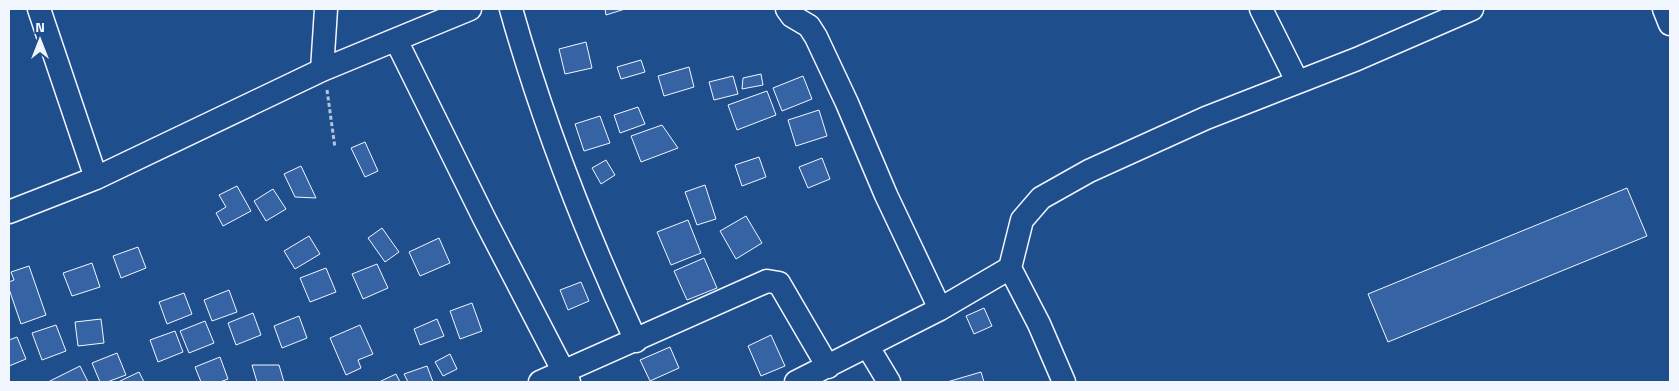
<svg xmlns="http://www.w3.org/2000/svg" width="1679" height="391" font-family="'Titillium Web',sans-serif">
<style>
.building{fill:#3563a3;stroke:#f2f6ff}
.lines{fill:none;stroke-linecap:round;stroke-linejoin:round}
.minor-casing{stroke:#f2f6ff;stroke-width:25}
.path{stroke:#b3c4dc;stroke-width:3;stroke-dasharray:4 2.5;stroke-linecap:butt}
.minor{stroke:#1f4e8c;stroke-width:22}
</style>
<rect width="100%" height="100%" fill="#1f4e8c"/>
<path class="building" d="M605 9H625L606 15Z
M586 42 592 68 565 74 559 49Z
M641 60 645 72 621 79 617 67Z
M689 67 694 87 664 96 658 76Z
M761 74 763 85 742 89 743 78Z
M733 76 738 94 714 100 709 82Z
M803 76 812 99 782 111 773 88Z
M767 91 776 115 737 130 728 105Z
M638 107 645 124 620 133 614 115Z
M819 110 827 136 796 146 788 120Z
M600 116 610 143 584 151 575 124Z
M662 125 678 148 641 162 631 136Z
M365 142 378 171 365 177 351 148Z
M759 157 766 177 742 186 735 165Z
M822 158 830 179 808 188 799 167Z
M606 160 615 175 601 184 592 168Z
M301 166 316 198 295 197 284 174Z
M705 185 716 219 697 225 685 192Z
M237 186 251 211 223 226 216 213 226 207 219 195Z
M1627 188 1647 236 1388 342 1368 294Z
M273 189 286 209 266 221 254 201Z
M746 216 762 243 736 259 720 231Z
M688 220 701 253 671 265 657 232Z
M382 228 399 252 385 262 368 238Z
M309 236 320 254 295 269 284 251Z
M439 238 450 263 420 276 409 252Z
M138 247 146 268 121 278 113 256Z
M704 258 717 288 687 300 674 271Z
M92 263 100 287 72 296 63 273Z
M377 264 388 288 363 299 352 274Z
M29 266 46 315 21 324 9 289V282L14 280 11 272Z
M326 268 336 292 310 302 300 278Z
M581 282 589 301 568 310 560 290Z
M229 290 237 312 212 321 204 300Z
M184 293 192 314 167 324 159 302Z
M472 303 482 331 460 339 450 311Z
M984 308 992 326 974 334 966 316Z
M253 313 261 335 236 345 228 323Z
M299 316 307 338 282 348 274 326Z
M101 319 104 343 78 346 75 322Z
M437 319 444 336 420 345 414 329Z
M205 321 214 343 189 353 180 331Z
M56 325 66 351 42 360 32 333Z
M360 325 373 354 358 360 361 368 346 375 330 338Z
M175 331 183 352 158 362 150 340Z
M771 335 785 366 761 376 748 346Z
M17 337 26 359 9 366V340Z
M670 347 679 368 650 381 640 360Z
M117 353 126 375 107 382H100L92 363Z
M450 354 457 369 443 376 435 362Z
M220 357 228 379 220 382H201L195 367Z
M252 365H279L284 382H257Z
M80 366 88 382H48Z
M427 366 433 382H408L404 374Z
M139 372 144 382H118Z
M981 372 984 382H947Z
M396 374 400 382H379Z"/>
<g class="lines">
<g class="minor-casing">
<path id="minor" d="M39 9 96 178
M511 9C543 123 586 233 636 341
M787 9 792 16 809 26 816 37 847 103 886 195 940 309
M1261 9 1297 81
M1664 9 1670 24
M396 40 485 220 569 382
M322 70 326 9
M9 212 96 178 322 70 470 9
M1010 268 1039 324 1064 382
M868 347 889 382
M540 382 767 281 779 283 828 367
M796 382 940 309 1010 268 1022 220 1041 198 1089 171 1206 118 1357 59 1472 9"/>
</g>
<path class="path" d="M327 90 335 148"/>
<use href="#minor" class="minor"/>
</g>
<rect width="1679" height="391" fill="none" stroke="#f2f6ff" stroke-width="20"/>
<g transform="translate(40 40)" stroke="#1f4e8c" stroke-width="4" paint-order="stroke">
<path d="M0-4L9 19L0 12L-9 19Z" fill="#f2f6ff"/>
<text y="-8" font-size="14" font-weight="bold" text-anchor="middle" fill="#f2f6ff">N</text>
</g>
</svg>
